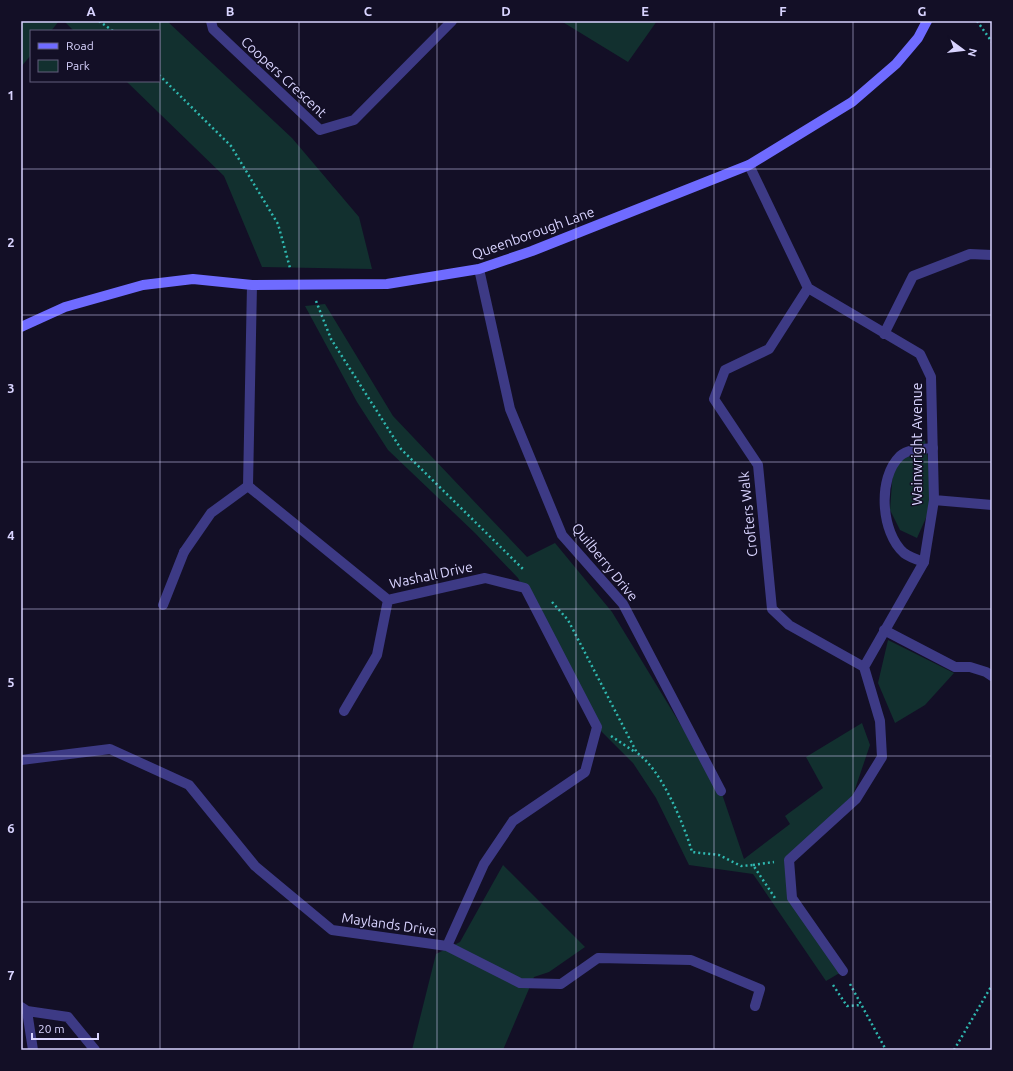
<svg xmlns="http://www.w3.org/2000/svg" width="1013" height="1071" font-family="Ubuntu,sans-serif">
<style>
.green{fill:#12302f}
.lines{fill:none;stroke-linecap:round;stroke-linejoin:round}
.path{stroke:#2fb8b0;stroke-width:2.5;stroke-dasharray:2 3;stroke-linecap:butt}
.lane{stroke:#3d3a85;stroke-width:10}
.street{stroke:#3d3a85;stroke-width:10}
.secondary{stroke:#6f6bff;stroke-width:10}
.grid{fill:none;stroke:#d9d4ff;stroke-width:1;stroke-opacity:0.55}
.labels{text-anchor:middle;stroke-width:3;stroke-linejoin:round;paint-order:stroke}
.street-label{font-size:14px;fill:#d9d4ff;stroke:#130f26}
.neatline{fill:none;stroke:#d9d4ff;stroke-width:1.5}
.grid-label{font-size:13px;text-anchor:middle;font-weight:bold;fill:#d9d4ff}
</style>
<rect width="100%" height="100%" fill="#130f26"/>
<path class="green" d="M21 21H59L51 31H31V55L21 67Z
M64 21H167L292 138 359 217 372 269 262 267 224 176 126 81H159V31H74Z
M561 21H657L628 62Z
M325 304 393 416 527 557 555 543 612 612 721 791 744 859 790 824 785 816 823 788 806 757 862 723 870 745 853 795 789 860 792 898 843 971 826 981 753 874 689 865 656 798 633 763 597 727 518 578 475 533 388 450 357 402 305 306Z
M925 440 934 500 917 538 900 530 890 510 893 469 909 446Z
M888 640 954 673 925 705 895 723 878 683Z
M503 865 585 947 549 972 534 977 503 1050H412L436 954 460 942Z"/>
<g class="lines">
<path class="path" d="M99 21 113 31
M977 21 992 42
M159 75 231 146 278 224 290 268
M316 301 331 339 401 449 524 570
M552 602 568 620 637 753C661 769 684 824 692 852L719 855 741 866 753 865 775 898
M611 736 635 752
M753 865 774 862
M850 984 886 1050
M833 985 847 1006 861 1005
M954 1050 992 985"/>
<path class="lane" d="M924 562C918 560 909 557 904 553 881 533 877 478 900 456 908 449 922 449 933 448
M163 605 184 552
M884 630 955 667H970L986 672 992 676"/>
<path class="street" d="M211 21 213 29 320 130 354 120 452 21
M749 165 808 288 920 354 931 377 934 500 924 562 864 667 880 721 882 757 856 799 789 860 792 898 843 971
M479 269 510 409 562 535 623 604 721 791
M252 285 248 486 388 600 485 578 525 588 597 727 585 772 513 821 484 864 447 946
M808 288 769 349 725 370 714 399 758 465 772 609 789 625 864 667
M884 334 913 276 970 254 992 255
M934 500 992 505
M184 552 211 513 248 486
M344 711 377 655 388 600
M21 760 110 749 189 785 255 866 332 930 447 946 520 983 561 984 598 958 691 960 760 989 755 1006
M21 1007 27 1011 68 1017 95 1050
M27 1011 33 1050"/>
<path class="secondary" d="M21 327 65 307 143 285 193 279 252 285 387 284 479 269 532 251 749 165 852 102 896 64 918 38 927 21"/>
</g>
<path class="grid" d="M160 21V1050M299 21V1050M437 21V1050M576 21V1050M714 21V1050M853 21V1050M21 169H992M21 315H992M21 462H992M21 609H992M21 756H992M21 902H992"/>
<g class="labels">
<g class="street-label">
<text transform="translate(284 77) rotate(43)" y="5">Coopers Crescent</text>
<text transform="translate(533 233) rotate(-20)" y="5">Queenborough Lane</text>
<text transform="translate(917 444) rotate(-90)" y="5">Wainwright Avenue</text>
<text transform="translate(748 514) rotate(-96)" y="5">Crofters Walk</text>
<text transform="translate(605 562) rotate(51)" y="5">Quilberry Drive</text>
<text transform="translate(431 575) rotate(-12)" y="5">Washall Drive</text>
<text transform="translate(389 924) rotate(8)" y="5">Maylands Drive</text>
</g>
</g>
<rect width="1013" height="1071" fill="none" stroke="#130f26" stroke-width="44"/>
<rect x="30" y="30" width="130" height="52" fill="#130f26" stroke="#625e7d"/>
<rect x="38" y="43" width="20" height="6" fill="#6f6bff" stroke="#625e7d"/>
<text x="66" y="50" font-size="12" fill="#d9d4ff">Road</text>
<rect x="38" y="60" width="20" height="12" fill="#12302f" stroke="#625e7d"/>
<text x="66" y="70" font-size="12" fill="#d9d4ff">Park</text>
<g transform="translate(963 50) rotate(105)" stroke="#130f26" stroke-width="3" paint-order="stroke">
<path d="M0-3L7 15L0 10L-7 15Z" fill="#d9d4ff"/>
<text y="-6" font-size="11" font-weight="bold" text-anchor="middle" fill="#d9d4ff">N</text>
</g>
<path d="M32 1033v6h66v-6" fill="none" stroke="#d9d4ff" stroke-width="2"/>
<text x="38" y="1033" font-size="12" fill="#d9d4ff" stroke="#130f26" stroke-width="3" paint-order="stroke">20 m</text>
<rect x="22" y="22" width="969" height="1027" class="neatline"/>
<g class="grid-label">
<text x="91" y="16">A</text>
<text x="230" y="16">B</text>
<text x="368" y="16">C</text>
<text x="506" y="16">D</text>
<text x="645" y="16">E</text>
<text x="783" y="16">F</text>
<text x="922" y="16">G</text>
<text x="11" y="100">1</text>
<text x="11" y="247">2</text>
<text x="11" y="393">3</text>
<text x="11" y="540">4</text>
<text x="11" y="687">5</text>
<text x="11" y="833">6</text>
<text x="11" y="980">7</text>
</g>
</svg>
